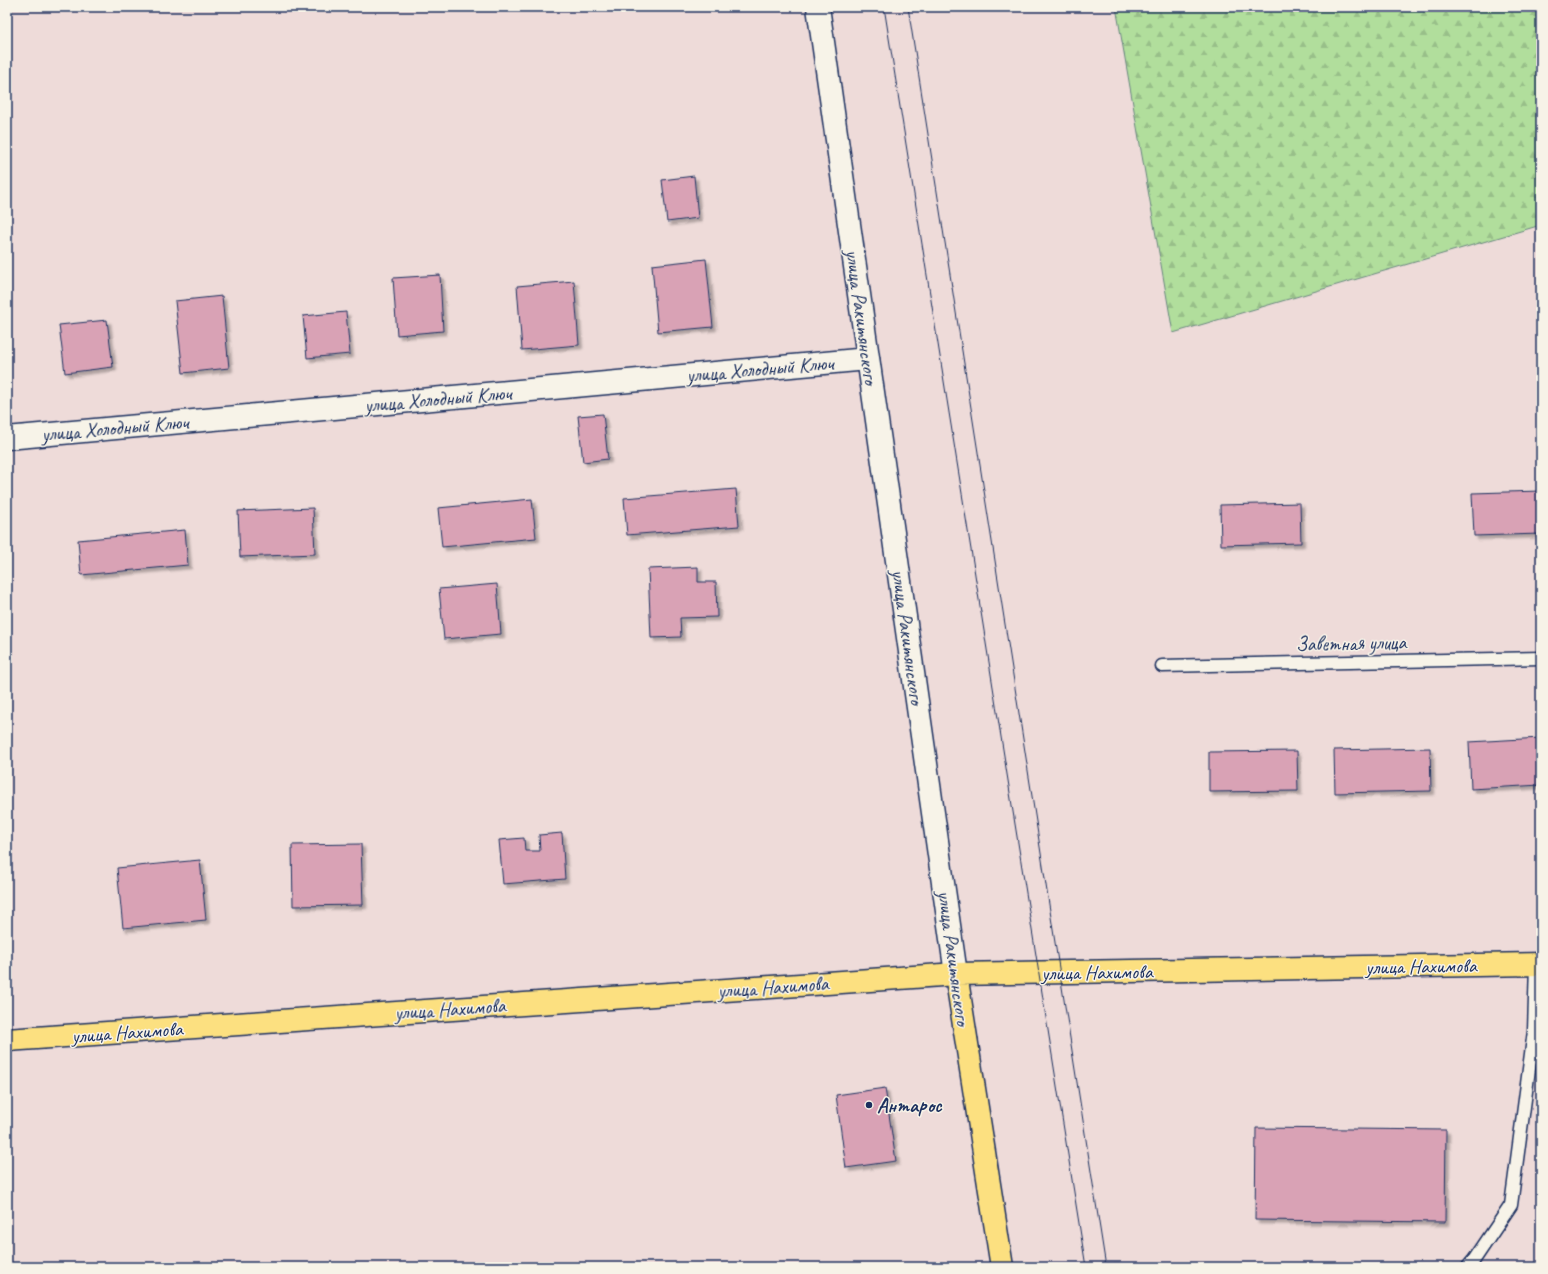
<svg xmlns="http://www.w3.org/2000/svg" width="1548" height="1274" font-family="Caveat,sans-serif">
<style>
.forest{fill:url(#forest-firs);stroke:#66867d}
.building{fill:#d9a2b5;stroke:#1b2f5e;filter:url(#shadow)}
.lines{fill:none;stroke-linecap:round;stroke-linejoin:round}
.service-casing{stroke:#1b2f5e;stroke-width:15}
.minor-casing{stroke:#1b2f5e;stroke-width:25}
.secondary-casing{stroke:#1b2f5e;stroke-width:25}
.primary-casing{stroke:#1b2f5e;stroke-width:25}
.service{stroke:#f7f3e8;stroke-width:12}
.minor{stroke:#f7f3e8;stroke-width:22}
.secondary{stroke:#f7f3e8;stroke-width:22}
.primary{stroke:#fce080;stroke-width:22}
.tram{stroke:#1b2f5e;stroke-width:1}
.poi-dot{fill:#1b2f5e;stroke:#f7f3e8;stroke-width:1.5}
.labels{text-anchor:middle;stroke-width:3;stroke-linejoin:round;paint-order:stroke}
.street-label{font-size:20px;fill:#1b2f5e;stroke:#f7f3e8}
.poi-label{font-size:20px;font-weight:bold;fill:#1b2f5e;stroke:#f7f3e8;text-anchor:start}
</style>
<defs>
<pattern id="forest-firs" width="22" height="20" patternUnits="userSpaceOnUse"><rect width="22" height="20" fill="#b1de9c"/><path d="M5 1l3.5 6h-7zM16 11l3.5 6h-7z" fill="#98bf89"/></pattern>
<filter id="shadow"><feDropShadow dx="3.5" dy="3.5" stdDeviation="1" flood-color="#0004"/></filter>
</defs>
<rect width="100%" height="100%" fill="#eedbd9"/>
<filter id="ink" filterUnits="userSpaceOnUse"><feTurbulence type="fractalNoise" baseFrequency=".025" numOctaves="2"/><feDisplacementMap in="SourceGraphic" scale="8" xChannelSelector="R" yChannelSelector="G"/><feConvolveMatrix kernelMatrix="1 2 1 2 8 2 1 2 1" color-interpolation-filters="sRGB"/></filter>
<g filter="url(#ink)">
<path class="forest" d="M1116 7H1541V225L1173 333Z"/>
<path class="building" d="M694 176 698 218 667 222 662 180Z
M706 259 713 327 658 332 652 265Z
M440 275 443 331 397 335 393 278Z
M574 281 579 345 522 350 517 286Z
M222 296 229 368 183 373 175 301Z
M346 312 350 354 307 358 303 316Z
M107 320 113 367 65 373 59 325Z
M603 414 608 459 583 462 578 416Z
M736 489 739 526 627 535 624 498Z
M1541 491V534L1474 536 1472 493Z
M532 499 536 538 442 547 438 508Z
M1300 503 1301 543 1221 545 1220 505Z
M313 508 315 554 240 557 238 511Z
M185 530 188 565 81 575 78 540Z
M698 567V582H716L717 617 680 618 681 637 651 638 648 569Z
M497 584 501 634 444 639 439 589Z
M1541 738V785L1471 789 1469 742Z
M1430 748 1431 791 1335 793 1334 750Z
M1297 751 1298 791 1209 792V752Z
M562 833 565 879 503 884 499 840 524 838 525 851H540L539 835Z
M361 844 363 905 293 906 292 845Z
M200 860 206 920 123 928 117 868Z
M885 1088 896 1161 846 1168 836 1095Z
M1256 1128 1446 1130 1445 1222 1255 1220Z"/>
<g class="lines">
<g class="service-casing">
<path id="service" d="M1162 666 1541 658
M1468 1267 1474 1260 1511 1205 1534 1031 1536 964"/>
</g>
<g class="minor-casing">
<path id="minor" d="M7 438 868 359"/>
</g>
<g class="secondary-casing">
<path id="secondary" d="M818 7 956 974"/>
</g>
<g class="primary-casing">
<path id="primary" d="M956 974 1002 1267
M7 1040 956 974 1541 964"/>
</g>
<use href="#service" class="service"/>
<use href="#minor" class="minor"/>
<use href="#secondary" class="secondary"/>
<use href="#primary" class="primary"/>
<path class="tram" d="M884 7 1086 1267
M908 7 1106 1267"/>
</g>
</g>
<circle class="poi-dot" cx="869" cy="1105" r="4"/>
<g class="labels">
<g class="street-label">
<text transform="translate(862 317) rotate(82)" y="7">улица Ракитянского</text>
<text transform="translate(760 369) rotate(-5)" y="7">улица Холодный Ключ</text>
<text transform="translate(438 399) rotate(-5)" y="7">улица Холодный Ключ</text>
<text transform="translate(115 428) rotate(-5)" y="7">улица Холодный Ключ</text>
<text transform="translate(908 637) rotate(82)" y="7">улица Ракитянского</text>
<text transform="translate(1351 643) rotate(-1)" y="7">Заветная улица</text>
<text transform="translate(954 958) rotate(82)" y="7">улица Ракитянского</text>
<text transform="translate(1421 966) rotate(-1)" y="7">улица Нахимова</text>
<text transform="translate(1097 972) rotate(-1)" y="7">улица Нахимова</text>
<text transform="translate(773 987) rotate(-4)" y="7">улица Нахимова</text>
<text transform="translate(450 1009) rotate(-4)" y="7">улица Нахимова</text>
<text transform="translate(127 1032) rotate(-4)" y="7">улица Нахимова</text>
</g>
<g class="poi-label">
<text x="877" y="1112">Антарос</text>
</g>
</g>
<rect width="1548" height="1274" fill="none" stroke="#f7f3e8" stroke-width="24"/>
<rect x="12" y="12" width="1524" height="1250" fill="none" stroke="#1b2f5e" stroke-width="1.5" filter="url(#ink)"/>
</svg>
